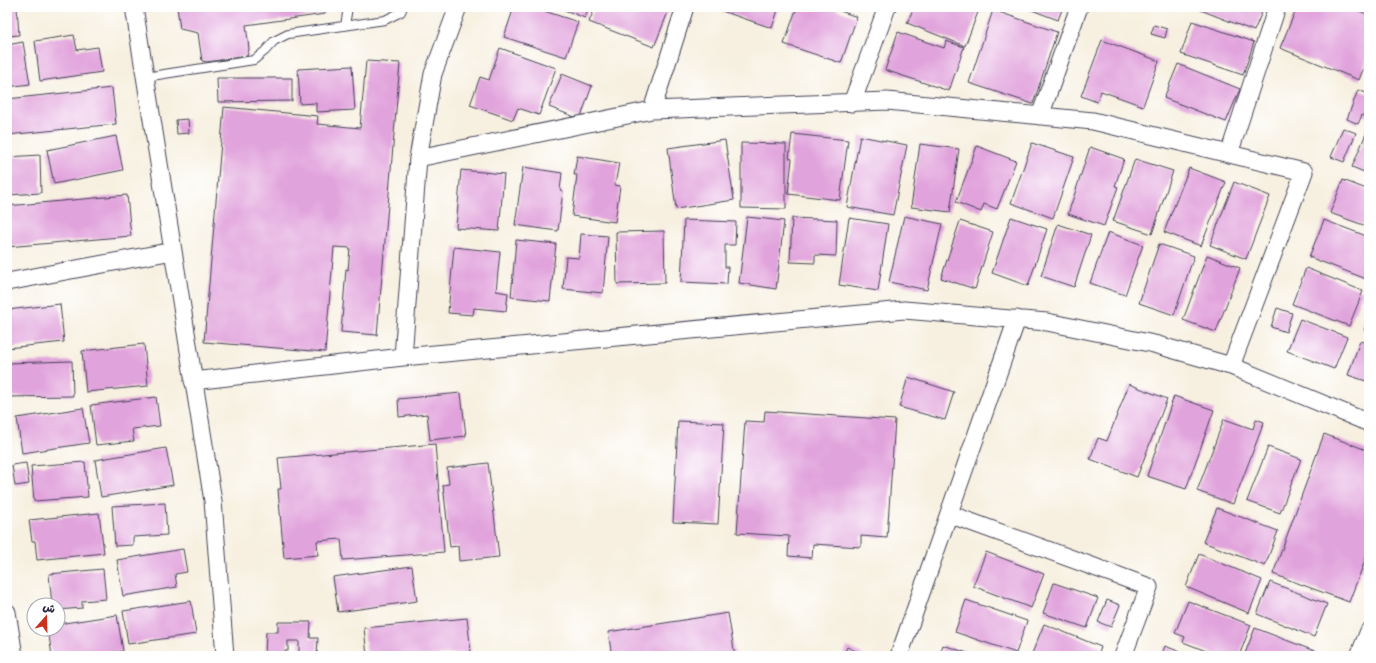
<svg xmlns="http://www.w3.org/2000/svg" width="1376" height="663" font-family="'Gochi Hand','Playpen Sans Arabic',sans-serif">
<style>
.building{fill:#e1a3dc}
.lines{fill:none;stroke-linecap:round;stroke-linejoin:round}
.lane-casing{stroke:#424154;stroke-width:10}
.street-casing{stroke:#424154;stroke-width:19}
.lane{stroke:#fff;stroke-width:8}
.street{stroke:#fff;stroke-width:17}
</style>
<rect width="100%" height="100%" fill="#fff"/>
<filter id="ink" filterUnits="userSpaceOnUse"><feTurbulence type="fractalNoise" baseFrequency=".025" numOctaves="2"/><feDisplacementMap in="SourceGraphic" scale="8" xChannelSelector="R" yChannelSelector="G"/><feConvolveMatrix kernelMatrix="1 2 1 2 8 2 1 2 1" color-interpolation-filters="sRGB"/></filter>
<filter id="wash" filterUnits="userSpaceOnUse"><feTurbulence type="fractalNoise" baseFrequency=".012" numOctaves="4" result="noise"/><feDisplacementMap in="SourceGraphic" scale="16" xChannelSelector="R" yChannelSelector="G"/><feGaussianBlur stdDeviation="0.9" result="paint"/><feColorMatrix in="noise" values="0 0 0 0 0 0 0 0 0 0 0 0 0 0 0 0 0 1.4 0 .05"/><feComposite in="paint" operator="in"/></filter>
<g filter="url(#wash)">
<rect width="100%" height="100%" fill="#f7f0e0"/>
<g id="blocks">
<path class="building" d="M7 7H17L19 35 7 36Z
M177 7H324L325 14 246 25 249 49 247 56 207 62 202 61 198 33 180 29Z
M514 7H532L578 22 566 57 504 37Z
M557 7H589L585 18Z
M595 7H670L654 47 589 22Z
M710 7H779L772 28Z
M797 7H829L857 17 841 63 784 44Z
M914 7H980L965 46 907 23Z
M1024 7H1063L1058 20Z
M1193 7H1264L1254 31Z
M1297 7H1350L1369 15V54L1359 80 1280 48Z
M993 10 1057 32 1033 104 969 83Z
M1192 21 1254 42 1243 75 1181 54Z
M1154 25 1167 29 1165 38 1151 34Z
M898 32 944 48 946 41 964 47 949 91 885 70Z
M74 35 77 50 98 47 102 72 40 81 35 41Z
M1102 40 1159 61 1143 106 1101 91 1097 102 1081 96Z
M23 42 30 84 7 87V45Z
M500 48 556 68 539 115 518 108 513 120 470 105 480 77 489 80Z
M366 61 400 63 377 335 341 332 346 269 348 270 350 248 334 247 325 352 204 342 224 107 318 116 317 124 360 128Z
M1178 64 1240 89 1226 122 1164 98Z
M352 66 355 110 316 112V103L300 104 298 69Z
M562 74 592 86 580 119 549 107Z
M217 78H292V101L218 102Z
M112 88 116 124 7 135V99Z
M1358 90 1369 94V118L1362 115 1358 124 1347 119Z
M188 119 189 133 177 134 176 120Z
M1343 128 1356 133 1344 162 1331 157Z
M1368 129H1369V174L1352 167Z
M792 134 848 140 840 200 788 194 792 159 789 158Z
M116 136 123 170 54 184 47 150Z
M860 136 907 145 893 215 847 207Z
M725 140 734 200 676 209 668 148Z
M741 143 786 144V209L741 208Z
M1032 143 1074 157 1053 218 1011 203Z
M920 144 959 149 950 212 911 207Z
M977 146 1016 161 997 209 984 204 981 212 956 202Z
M1090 147 1124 159 1115 186 1118 187 1104 226 1068 214Z
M40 155 41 193 7 195V157Z
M577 156 619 163 615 185 620 186 615 222 572 216 577 175H574Z
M1135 159 1173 171 1152 234 1113 221Z
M523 167 562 173 560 190 563 191 558 231 515 225Z
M1189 168 1226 182 1201 246 1164 232Z
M461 170 504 174 499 231 456 228Z
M1343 180 1369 190V227L1330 213Z
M1234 182 1270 196 1246 259 1210 245Z
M127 195 131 236 7 247V206Z
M904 216 942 224 927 290 889 282Z
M747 217 784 221 776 289 739 283Z
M1011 217 1047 229 1028 286 992 273Z
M792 218 837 220 836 256 815 255V263L790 262Z
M849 218 888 224 878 291 839 285Z
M684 220 736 222 735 245H725V267H728L727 284 681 282Z
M1324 220 1369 237V280L1309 257Z
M960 221 993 232 975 289 941 278Z
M1058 224 1091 235 1074 287 1041 276Z
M664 231 665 283 617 284 616 232Z
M1108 232 1143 245 1125 295 1090 283Z
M581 234 608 236 603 293 563 289 566 257 579 258Z
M516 240 556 244 550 301 511 297Z
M1159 244 1194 256 1174 315 1139 303Z
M454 247 500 252 496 291 508 293 506 311 474 308 473 315 448 313Z
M1207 255 1240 268 1216 332 1183 320Z
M1306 268 1363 291 1349 326 1292 304Z
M60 304 64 342 7 348V310Z
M1277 308 1292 313 1286 332 1271 327Z
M1369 317V332L1364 330Z
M1300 319 1347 337 1334 369 1287 351Z
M1360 341 1369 344V382L1348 375Z
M144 344 148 386 86 392 82 351Z
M72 361 73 396 7 397V363Z
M908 377 954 392 945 420 899 407Z
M1129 384 1167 399 1137 477 1090 459 1098 438 1107 441Z
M461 393 466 436 430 440 427 414 399 417 398 399Z
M1174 396 1214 410 1186 489 1147 476Z
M156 397 160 426 132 429 134 441 96 445 91 405Z
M83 408 89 443 22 453 17 418Z
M765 411 895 420 887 538 861 536V547L813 544 812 558 788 556 789 536 737 533 745 421 764 422Z
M1224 419 1253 429 1256 419 1264 422 1233 504 1197 491Z
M678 421 724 423 718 524 673 522Z
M1324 434 1369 451V550L1349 602 1273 574Z
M435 444 444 552 343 560 341 539 317 541 318 555 284 558 278 489H281L278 458Z
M1268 447 1301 459 1280 513 1247 501Z
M166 448 173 485 101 497 95 460Z
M85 462 88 497 34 501 31 466Z
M26 463 29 484 15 486 12 465Z
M488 463 499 557 459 561 458 546 450 547 443 485 449 484 447 468Z
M165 503 167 535 133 537V545L115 546 112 506Z
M1217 508 1278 531 1265 566 1203 542Z
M99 513 104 553 37 560 35 541H32L29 520Z
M183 549 187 572 175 574 177 587 123 596 117 560Z
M986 552 1044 574 1031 608 973 586Z
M1199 554 1262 580 1249 613 1186 587Z
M412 566 417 601 338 612 333 577Z
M103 569 106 599 82 601V608L58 610V605H52L49 574Z
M1270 582 1327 604 1314 637 1257 614Z
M1054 583 1098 598 1087 628 1043 613Z
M966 600 1027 621 1016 653 955 632Z
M1107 600 1120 605 1111 627 1098 622Z
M191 601 196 634 128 644 123 611Z
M1188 601 1251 625 1239 656H1219L1183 642 1185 637 1175 633Z
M728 613 735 656H612L608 632Z
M117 615 123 651 90 656H52L48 629H58V624Z
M467 618 471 652 430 656H367L364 628Z
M278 622H311L310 638H318L317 656H299V641H288V651H285V656H265L266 632H278Z
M1044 624 1101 647 1098 656H1031Z
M1255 628 1317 652 1316 656H1244Z
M943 645 977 656H939Z
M1165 646 1191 656H1161Z
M847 647 862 654 861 656H843Z"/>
</g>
</g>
<g filter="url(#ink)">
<use href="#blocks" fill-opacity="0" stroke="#424154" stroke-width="1"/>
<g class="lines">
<g class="lane-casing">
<path id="lane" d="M345 26 348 7
M145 77 254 60 265 51 274 41 288 34 385 20 401 12 403 7"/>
</g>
<g class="street-casing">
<path id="street" d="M134 7 213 501 225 656
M852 103 887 7
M652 110 685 7
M1040 116 1079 7
M1229 154 1277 7
M418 158 652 110 887 101 1093 121 1304 172 1231 366
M7 282 173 251
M403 357 418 158 433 74 458 7
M193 381 403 357 904 310 1047 322 1154 344 1231 366 1369 423
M949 514 1149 587 1123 656
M7 612 14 656
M899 656 1017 319
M1359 656 1369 631"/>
</g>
<use href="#lane" class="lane"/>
<use href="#street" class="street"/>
</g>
</g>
<rect width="1376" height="663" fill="none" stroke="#fff" stroke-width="24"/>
<g transform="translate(46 617) rotate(20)"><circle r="19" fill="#ffffff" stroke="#a7a7b1"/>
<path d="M0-3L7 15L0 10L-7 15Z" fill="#c8321e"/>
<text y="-6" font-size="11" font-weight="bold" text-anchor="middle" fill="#22223b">ش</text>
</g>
</svg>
